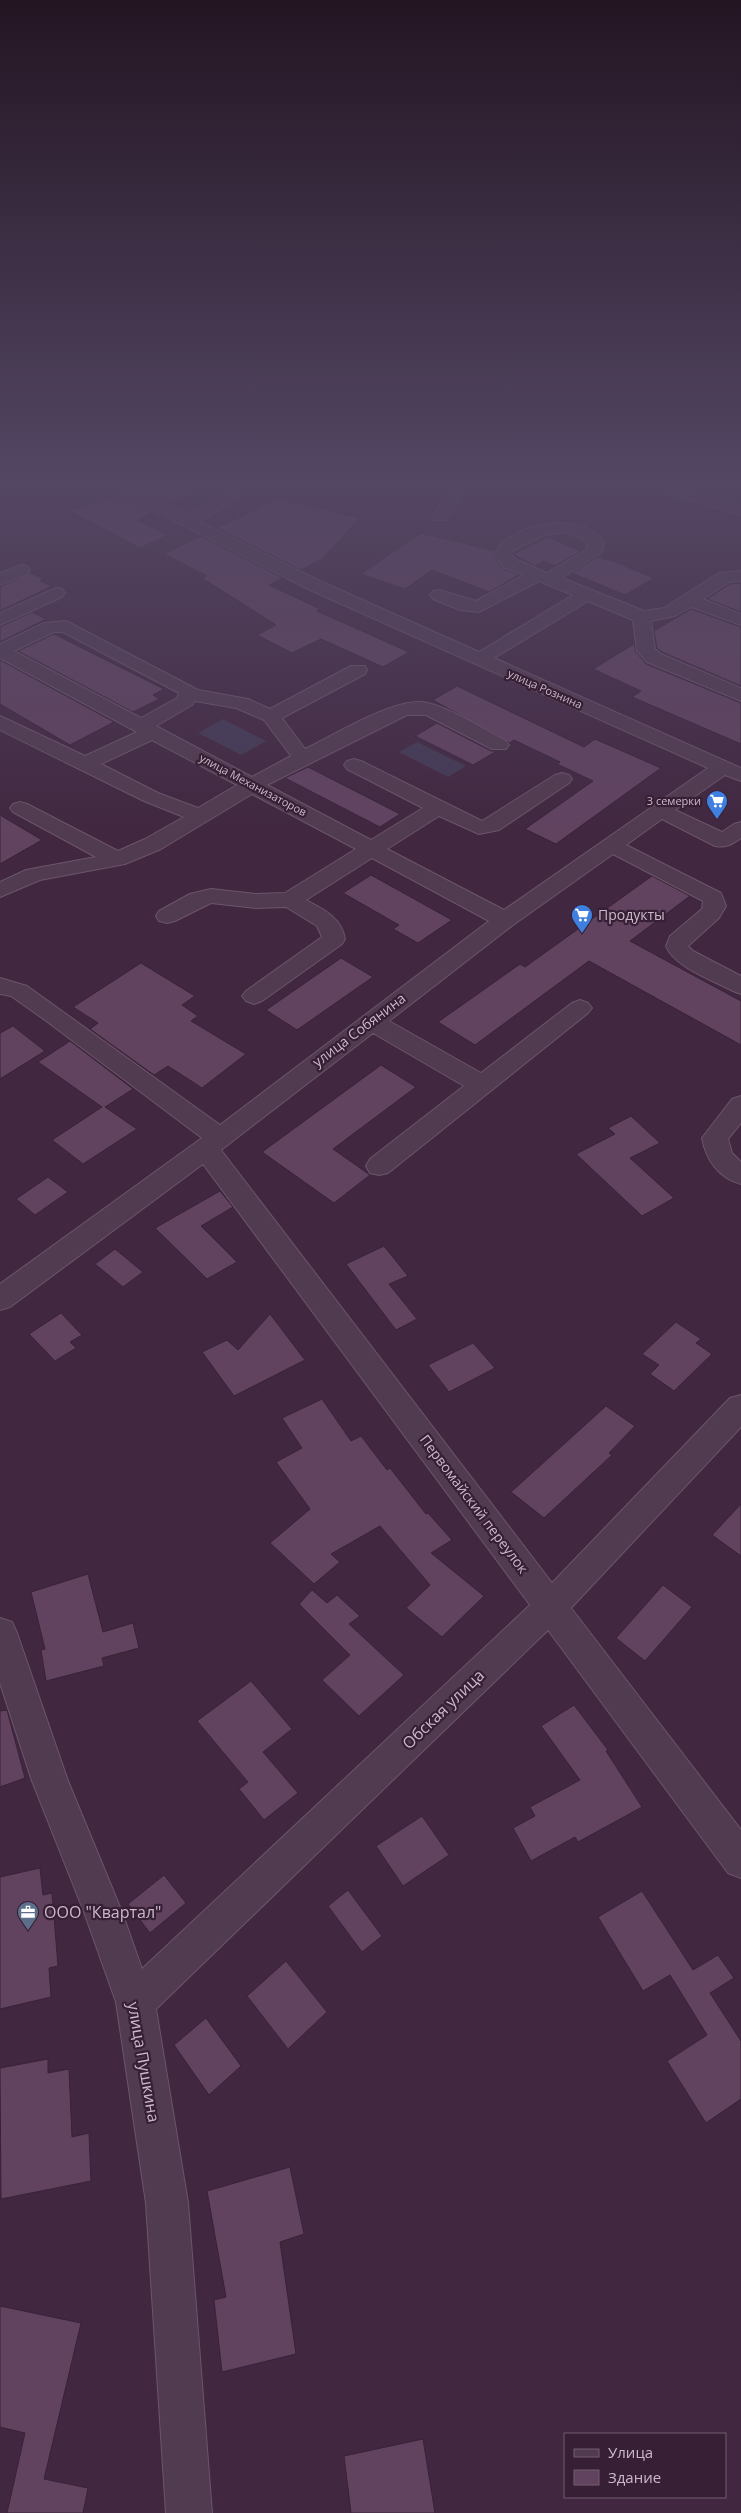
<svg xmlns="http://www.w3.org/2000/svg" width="741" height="2513" font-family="'Open Sans',sans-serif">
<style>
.green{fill:#433a54}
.building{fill:#614360;stroke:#392237}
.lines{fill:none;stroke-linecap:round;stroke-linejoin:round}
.minor-casing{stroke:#6c566a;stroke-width:2}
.minor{fill:#513b50;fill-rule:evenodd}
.labels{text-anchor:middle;stroke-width:4.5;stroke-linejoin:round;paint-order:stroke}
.far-street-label{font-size:11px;fill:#cbb8ca;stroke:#372035}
.far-poi-label{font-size:11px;fill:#cbb8ca;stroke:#372035;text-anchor:end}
.poi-label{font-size:14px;fill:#cbb8ca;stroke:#372035;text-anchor:start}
.street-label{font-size:14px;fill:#cbb8ca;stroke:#372035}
.near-street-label{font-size:16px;fill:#cbb8ca;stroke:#372035}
.near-poi-label{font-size:16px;fill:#cbb8ca;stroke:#372035;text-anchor:start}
</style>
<rect width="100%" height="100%" fill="#412740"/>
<path class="green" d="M223 719 266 741 241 755 198 733Z
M417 742 466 766 448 777 399 752Z"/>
<path class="building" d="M157 482H215L169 504 140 490Z
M117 496 121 499 125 497 153 512 137 520 168 535 140 548 70 511Z
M278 499 360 518 322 559 301 570 217 528Z
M421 533 495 551 493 557 504 569 519 575 489 592 432 570 405 589 361 574Z
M201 536 283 578 269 585 320 609 317 611 409 652 383 667 321 639 292 653 257 635 276 625 202 578 207 576 164 554Z
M548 537 581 551 555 566 543 561 535 566 513 554Z
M597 557 613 561 654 578 625 595 572 573Z
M30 573 44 579 40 581 52 586 0 611V587Z
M741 583V612L707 599 730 584Z
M691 609 741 627V686L662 652 657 648 654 631Z
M32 612 46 619 0 642V627Z
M54 634 164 689 153 695 159 699 133 712 18 651Z
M634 644 636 652 646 664 741 703V744L632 697 641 691 593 669Z
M0 660 114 722 70 745 0 704Z
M457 686 584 747 595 739 661 768 556 844 525 829 593 781 557 764 560 762 514 740 510 743 433 700Z
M437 723 491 751H497L473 765 415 736Z
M308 767 400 814 380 827 285 778Z
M0 815 42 840 0 864Z
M371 875 452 920 418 943 393 929 399 925 343 893Z
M652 876 690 896 630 941 741 1001V1045L589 961 475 1045 438 1022 520 964 525 967Z
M341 958 373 977 297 1030 266 1010Z
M141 963 195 996 182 1005 198 1016 191 1021 246 1054 202 1088 168 1066 154 1075 90 1029 98 1023 73 1007Z
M13 1026 45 1051 0 1079V1033Z
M70 1041 133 1089 105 1107 137 1129 83 1164 52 1140 102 1107 38 1062Z
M381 1065 416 1087 333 1149 370 1175 334 1203 262 1152Z
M631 1116 660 1143 630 1158 674 1198 642 1216 576 1154 615 1134 608 1128Z
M48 1177 68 1192 35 1215 16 1199Z
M220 1191 233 1207 201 1226 237 1262 207 1279 155 1228Z
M384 1246 408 1276 389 1284 417 1319 396 1330 346 1264Z
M115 1249 143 1272 123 1287 95 1264Z
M61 1313 82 1335 70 1342 76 1348 55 1361 29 1334Z
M270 1314 305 1360 234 1396 202 1352 227 1340 238 1350Z
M676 1322 701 1339 696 1343 712 1354 674 1391 650 1374 659 1365 642 1354Z
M473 1343 495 1368 449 1392 428 1365Z
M322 1399 351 1441 361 1436 387 1470 390 1468 426 1514 428 1513 452 1540 431 1553 484 1596 442 1637 406 1608 430 1585 380 1526 331 1554 340 1562 314 1584 270 1543 310 1509 276 1462 302 1448 282 1418Z
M606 1406 635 1426 609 1453 612 1455 544 1518 511 1492Z
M741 1504V1556L712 1535Z
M88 1574 103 1632 133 1623 139 1648 102 1658 104 1666 46 1681 41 1650 45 1649 31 1592Z
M663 1585 692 1607 645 1661 616 1638Z
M312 1590 327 1603 337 1595 360 1616 349 1624 404 1675 359 1716 322 1680 350 1655 299 1604Z
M251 1681 292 1729 263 1752 298 1793 264 1820 239 1789 248 1782 197 1721Z
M574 1705 608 1750 606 1751 642 1807 578 1842 575 1837 531 1861 513 1828 535 1816 530 1807 580 1780 541 1726Z
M7 1710 25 1778 0 1787V1711Z
M422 1816 449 1855 403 1886 376 1846Z
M40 1868 43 1895 52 1893 58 1966 49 1968 51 1997 0 2009V1877Z
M164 1875 186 1903 150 1933 128 1904Z
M348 1890 382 1936 362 1952 328 1906Z
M642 1891 693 1970 718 1955 734 1978 710 1993 741 2041V2099L706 2123 667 2061 707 2035 670 1975 643 1991 598 1917Z
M286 1961 327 2012 288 2049 247 1996Z
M206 2018 241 2066 209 2095 174 2045Z
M48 2059V2073L69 2069 72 2137 89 2133 91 2181 1 2199 0 2068Z
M290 2167 304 2234 280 2242 296 2354 222 2372 214 2300 226 2297 207 2191Z
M0 2306 81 2323 44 2479 88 2488 83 2513H7L25 2433 0 2427Z
M423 2439 435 2513H351L344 2456Z"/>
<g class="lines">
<g class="minor-casing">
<path id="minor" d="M99 482H120L185 514 199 509 240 482H260L211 515 198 521 320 581 479 652 573 595 539 581 479 612 460 610 433 599 430 595 433 591 439 590 476 601 524 575 505 568 494 556C506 523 582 509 604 542L602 552 562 578 644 611 664 608 719 573 741 571V581L729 582 703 599 741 614V625L691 607 675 616 651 621 655 649 661 654 741 688V701L647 662 637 651 633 620 588 601 494 658 741 768V781L725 775 675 810 722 832 734 824 741 822V838C732 844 727 848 715 846L662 819 626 845 721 893 726 906 719 918 688 946 693 951 741 976V994L733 991C714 981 673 966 666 946L670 936 702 909 703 901 613 854 513 925 389 1021 481 1073 572 1003 580 1000 588 1003 592 1008 588 1013 388 1173 379 1175 370 1173 366 1166 370 1159 464 1086 373 1033 221 1150 552 1583 730 1398 741 1395V1427L571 1608 741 1830V1878L728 1873 548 1630 156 2009 188 2203 212 2513H166L146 2203 116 2002 84 1912 32 1781 0 1683V1618L12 1622 17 1633 68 1781 122 1912 142 1969 530 1605 203 1164 10 1307 0 1310V1284L202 1138 45 1020 11 996 0 994V978L27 986 220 1125 489 921 372 858 306 900C323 909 342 918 345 939L342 944 262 1001 254 1004 246 1001 242 996 246 991 322 937 317 926 286 907 256 908 211 903 175 921 167 923 159 921 156 916 159 911 190 894 211 889 256 894 285 893 356 849 252 794 161 849 125 864 40 880 0 897V882L26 870 96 857 13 812 10 808 13 804 20 802 27 804 118 851 145 839 184 817 144 801 0 730V716L85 756 137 732 0 658V644L44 623 66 621 198 690 248 699 270 709 351 666H365L367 670 365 674 282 718 305 749C336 734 390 700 422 702 444 704 485 730 506 741L509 745 506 749H492L426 715H407L267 785 371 840 423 808 347 769 344 765 347 761 354 759 361 761 482 821 555 775 562 773 569 775 572 779 569 783 499 830 479 834 439 816 387 849 504 910 708 768 308 589ZM563 532 579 537 587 543 586 550 547 573 517 560 511 555 512 551 545 535ZM54 632H63L179 693 177 698 141 718 14 651ZM195 701 236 708 264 720 291 756 252 777 156 726 192 705ZM152 740 237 785 198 808 158 793 101 764Z
M429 482 456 483 463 493 446 520H434L432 517 447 493C442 487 434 489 429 482Z
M627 482H663L741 505V515L660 491 629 485Z
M21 565 27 566 30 570 27 574 0 585V573Z
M56 588 62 589 65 593 62 597 0 625V613Z
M741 1096V1123L728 1139 732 1153 741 1162V1184C719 1178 706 1160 702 1138L732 1099Z"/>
</g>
<use href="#minor" class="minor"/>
</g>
<linearGradient id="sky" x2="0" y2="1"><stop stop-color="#241523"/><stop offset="0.58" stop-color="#544764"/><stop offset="1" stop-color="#544764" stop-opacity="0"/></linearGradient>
<rect width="741" height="834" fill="url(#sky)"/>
<defs>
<g id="supermarket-pin" transform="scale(1.125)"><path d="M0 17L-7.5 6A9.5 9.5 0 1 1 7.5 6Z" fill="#3f7fe0" stroke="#372035"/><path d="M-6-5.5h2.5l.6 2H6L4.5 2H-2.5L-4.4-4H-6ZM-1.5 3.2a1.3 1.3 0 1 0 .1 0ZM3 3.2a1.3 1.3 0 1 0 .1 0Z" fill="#fff"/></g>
<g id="office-pin" transform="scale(1.125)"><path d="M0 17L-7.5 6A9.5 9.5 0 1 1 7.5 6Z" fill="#5c6f8a" stroke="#372035"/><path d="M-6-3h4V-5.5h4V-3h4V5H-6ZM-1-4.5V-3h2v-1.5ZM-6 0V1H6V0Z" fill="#fff"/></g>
</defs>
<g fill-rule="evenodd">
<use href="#supermarket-pin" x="717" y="801"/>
<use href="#supermarket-pin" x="582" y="915"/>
<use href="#office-pin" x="28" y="1912"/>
</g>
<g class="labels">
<g class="far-street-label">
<text transform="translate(545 689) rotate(24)" y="4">улица Рознина</text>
<text transform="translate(253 785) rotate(28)" y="4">улица Механизаторов</text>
</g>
<g class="far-poi-label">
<text x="701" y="805">3 семерки</text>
</g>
<g class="poi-label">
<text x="598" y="920">Продукты</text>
</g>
<g class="street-label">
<text transform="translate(359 1030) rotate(-37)" y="5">улица Собянина</text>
<text transform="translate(474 1504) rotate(53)" y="5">Первомайский переулок</text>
</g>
<g class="near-street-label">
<text transform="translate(443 1709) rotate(-44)" y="6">Обская улица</text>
<text transform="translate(144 2062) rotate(80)" y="6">улица Пушкина</text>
</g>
<g class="near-poi-label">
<text x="44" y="1918">ООО "Квартал"</text>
</g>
</g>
<rect x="564" y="2433" width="162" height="65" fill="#372035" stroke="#725d71"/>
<rect x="574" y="2449" width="25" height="8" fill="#513b50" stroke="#725d71"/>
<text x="608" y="2458" font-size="15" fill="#cbb8ca">Улица</text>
<rect x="574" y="2470" width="25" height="15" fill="#614360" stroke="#725d71"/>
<text x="608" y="2483" font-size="15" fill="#cbb8ca">Здание</text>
</svg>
